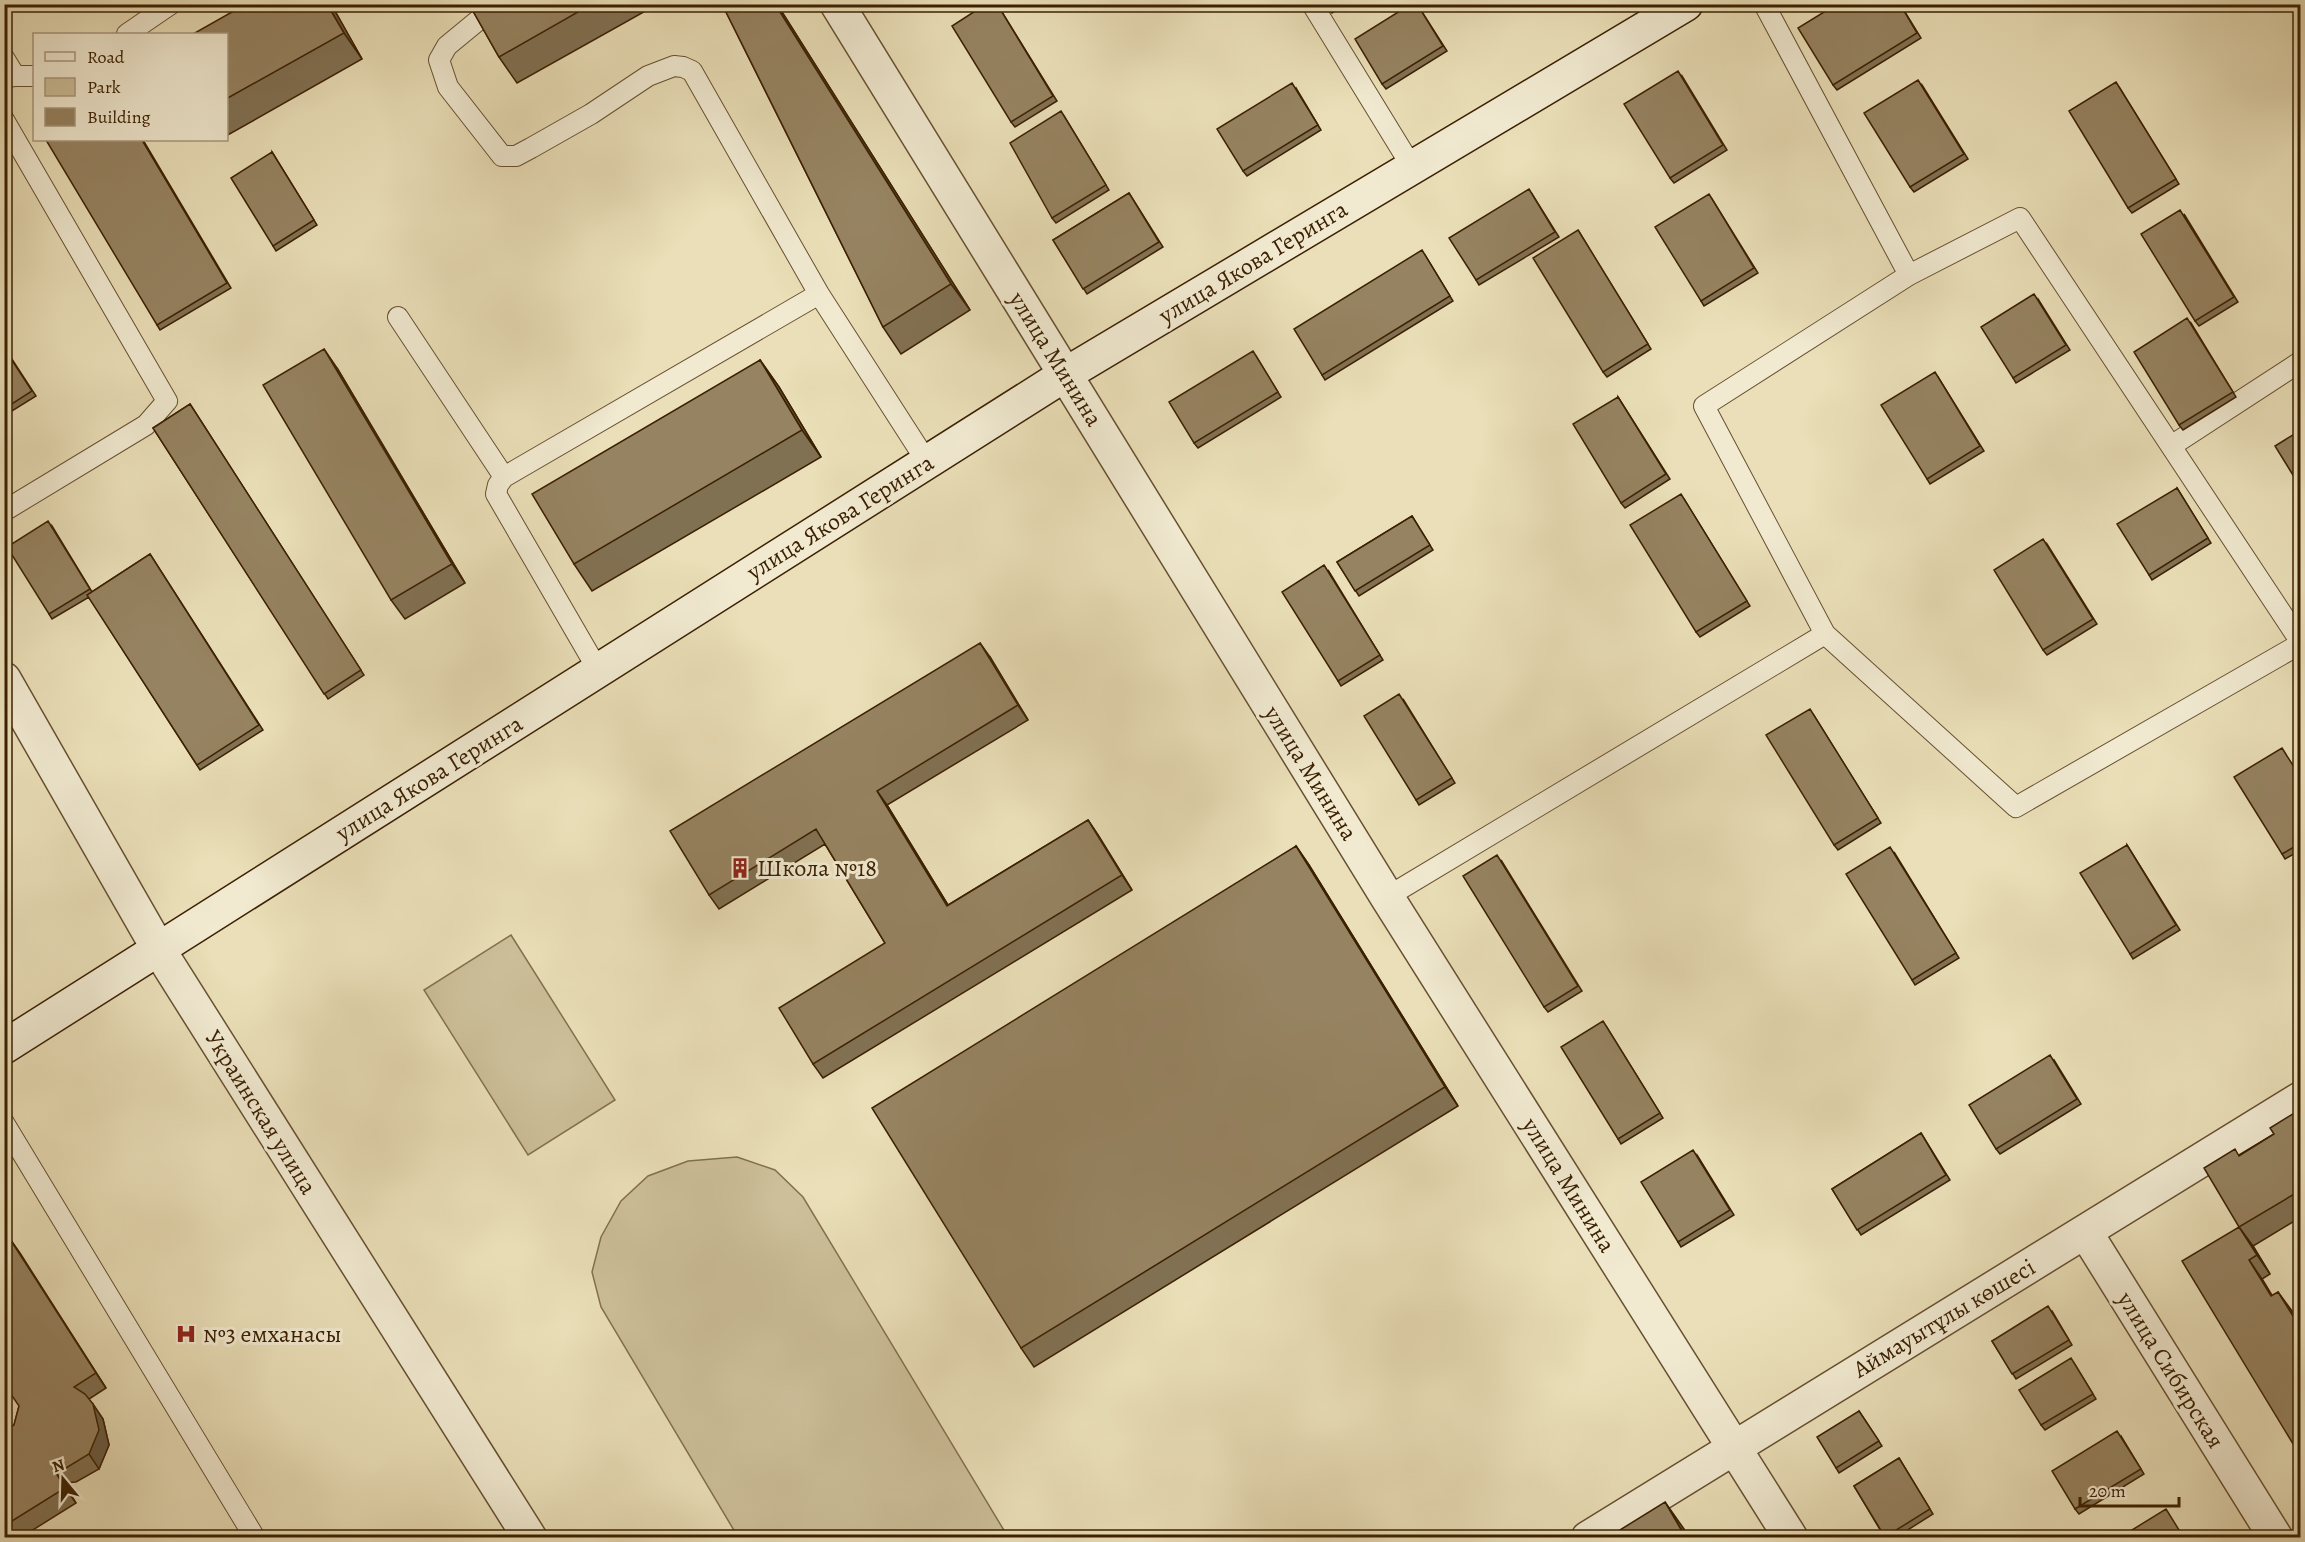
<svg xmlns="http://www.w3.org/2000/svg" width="2305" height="1542" font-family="Alegreya,serif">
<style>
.green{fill:#ccbf99;stroke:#84704e;stroke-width:1.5}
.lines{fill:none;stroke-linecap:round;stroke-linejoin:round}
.lane-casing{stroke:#675030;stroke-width:22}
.street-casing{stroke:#675030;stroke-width:36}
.secondary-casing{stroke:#3b2002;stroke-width:36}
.lane{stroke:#f1ead1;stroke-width:20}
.street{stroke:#f1ead1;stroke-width:33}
.secondary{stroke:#f1ead1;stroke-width:33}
.wall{fill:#817153;stroke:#3b2002;stroke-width:1.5}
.shaded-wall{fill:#695c44;stroke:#3b2002;stroke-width:1.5}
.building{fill:#968361;stroke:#3b2002;stroke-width:1.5}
.labels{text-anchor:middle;stroke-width:6;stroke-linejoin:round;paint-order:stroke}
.street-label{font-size:24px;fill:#3b2002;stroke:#f1ead1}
.poi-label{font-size:24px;fill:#3b2002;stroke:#f1ead1;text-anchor:start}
</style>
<rect width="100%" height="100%" fill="#eadfb8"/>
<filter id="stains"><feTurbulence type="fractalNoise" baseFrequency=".00333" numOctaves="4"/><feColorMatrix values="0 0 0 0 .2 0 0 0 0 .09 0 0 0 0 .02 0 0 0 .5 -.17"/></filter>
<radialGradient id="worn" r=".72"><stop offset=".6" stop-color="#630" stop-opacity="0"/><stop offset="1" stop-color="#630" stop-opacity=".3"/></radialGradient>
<path class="green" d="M511 935 615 1100 528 1155 424 990Z
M737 1157 775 1170 803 1197 1008 1537H738L601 1307 592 1272 601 1237 621 1201 648 1176 688 1161Z"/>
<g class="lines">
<g class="lane-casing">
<path id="lane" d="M498 4 447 46 439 60 448 87 502 156H516L531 148 591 114 648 76 674 66 683 67 692 71 819 294 927 462
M1312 4 1412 167
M127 34 171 4
M4 58 15 76 4 78
M15 76H34
M4 120 167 401 146 425 4 511
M1909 275 2020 218 2300 641
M398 317 504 477
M2171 446 2300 362
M1825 634 2016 807 2300 644
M598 670 496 494 498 485 504 477 819 294
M1387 897 1825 634 1704 406 1909 275 1764 4
M4 1123 255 1538"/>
</g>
<g class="street-casing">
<path id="street" d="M837 4 1387 897 1791 1538
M4 679 159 950 530 1538
M2086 1233 2276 1538
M1588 1538 2300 1099"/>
</g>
<g class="secondary-casing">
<path id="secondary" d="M4 1047 1066 374 1686 4"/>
</g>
<use href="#lane" class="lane"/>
<use href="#street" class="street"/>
<use href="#secondary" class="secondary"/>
</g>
<path class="wall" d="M246 4H331L362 59 226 136V34Z
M469 4H658L517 83 499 57Z
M722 4H777L970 310 901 354 883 327Z
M997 4 1057 101 1015 127 1011 122Z
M1327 4H1346L1332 13Z
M1417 4 1447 51 1386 89 1382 84Z
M1900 4 1921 38 1837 90 1833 85Z
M1682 76 1727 150 1674 183 1670 178Z
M1922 85 1968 159 1914 192 1910 187Z
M2119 87 2179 184 2132 213 2128 208Z
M1296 88 1321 130 1247 176 1243 171Z
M1064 116 1109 190 1056 223 1052 218Z
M143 140 231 288 160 330 157 325Z
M272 152 317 225 276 251 273 246Z
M1129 193 1163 247 1087 294 1053 240Z
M1532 194 1559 237 1479 285 1476 280Z
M1712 199 1758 273 1704 306 1701 301Z
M2184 214 2238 302 2199 326 2195 321Z
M1578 230 1651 349 1607 377 1603 372Z
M1425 255 1453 301 1325 380 1322 375Z
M2038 299 2070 350 2016 383 2013 378Z
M2191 323 2236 397 2183 430 2179 425Z
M4 347 36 396 4 416Z
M1256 356 1281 397 1198 448 1194 443Z
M760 360 779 387 821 457 592 591 574 564Z
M337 368 465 583 405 619 391 600Z
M1938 377 1984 451 1930 484 1927 479Z
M1618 397 1670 479 1625 508 1621 503Z
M190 404 364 675 328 699 153 428Z
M2177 488 2211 543 2152 580 2149 575Z
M1684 499 1750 606 1700 637 1696 632Z
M1412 516 1433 550 1359 596 1337 562Z
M52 526 92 592 150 554 263 730 200 770 89 597 52 619 49 614Z
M2047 544 2097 624 2047 655 2043 650Z
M1328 570 1383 660 1341 686 1338 681Z
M990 657 1028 720 887 805 948 905 1088 820 1098 835 1132 890 823 1078 813 1064 885 943 825 844 719 909 709 895Z
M1403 699 1455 783 1419 805 1416 800Z
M1813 714 1881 823 1838 850 1834 845Z
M2301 778V850L2285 859 2282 854Z
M2127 845 2180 930 2133 959 2130 954Z
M1296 846 1309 865 1458 1106 1034 1367 1021 1348Z
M1894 852 1959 958 1915 985 1912 980Z
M1501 860 1582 991 1548 1012 1544 1007Z
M1606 1026 1663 1118 1621 1144 1618 1139Z
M2054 1060 2081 1104 2000 1154 1996 1149Z
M2301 1109V1217L2253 1246 2270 1274 2262 1279 2272 1296 2278 1292 2301 1326V1457L2239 1227V1155L2274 1134Z
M1921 1133 1950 1180 1861 1235 1832 1189Z
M1697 1155 1734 1215 1681 1247 1678 1242Z
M10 1239 106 1388 89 1399 103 1419 109 1445 99 1469 76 1482 63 1483 76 1503 20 1538H4V1431L14 1425 19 1406Z
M2052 1311 2072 1345 2016 1379 1992 1341Z
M2074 1363 2096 1399 2045 1430 2041 1425Z
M1859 1411 1882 1446 1839 1473 1836 1468Z
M2121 1436 2144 1474 2079 1514 2075 1509Z
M1899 1458 1933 1514 1895 1538H1885L1854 1486Z"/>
<path class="shaded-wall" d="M327 4H331L362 59 344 33Z
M775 4H777L970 310 951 284Z
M324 349 337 368 465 583 452 564Z
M760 360 779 387 821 457 802 430Z
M980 643 990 657 1028 720 1018 705Z
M877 791 887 805 957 920 947 906Z
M1088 820 1098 835 1132 890 1122 875Z
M1296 846 1309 865 1458 1106 1445 1087Z
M2239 1227 2253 1246 2270 1274 2257 1255Z
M10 1239 20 1253 106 1388 96 1373Z
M2249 1260 2262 1279 2284 1315 2271 1296Z
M2278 1292 2292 1311 2301 1326V1329Z
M93 1404 103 1419 109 1445 99 1469 89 1454Z
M53 1468 63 1483 76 1503 65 1488Z
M1665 1502 1684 1529 1689 1538H1686Z"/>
<path class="building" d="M246 4H327L344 33 226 99V34H193Z
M469 4H592L499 57Z
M722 4H775L951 284 883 327Z
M986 4H997L1053 96 1011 122 952 26Z
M1327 4H1334L1329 8Z
M1411 4H1417L1443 46 1382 84 1355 39Z
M1837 4H1900L1917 33 1833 85 1798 28Z
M1678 71 1723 145 1670 178 1624 104Z
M1918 80 1964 154 1910 187 1864 113Z
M2116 82 2176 179 2128 208 2069 111Z
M1292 83 1318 125 1243 171 1217 129Z
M1061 111 1106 185 1052 218 1010 143Z
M46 140H142L227 283 157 325Z
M272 152 314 220 273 246 231 178Z
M1529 189 1555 232 1476 280 1449 238Z
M1129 193 1159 242 1083 289 1053 240Z
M1709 194 1754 268 1701 301 1655 227Z
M2180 210 2234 297 2195 321 2141 234Z
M1578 230 1648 344 1603 372 1533 258Z
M1422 250 1450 296 1322 375 1294 329Z
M2034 294 2066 345 2013 378 1981 327Z
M2187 318 2233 392 2179 425 2134 352Z
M4 348 32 391 4 409Z
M324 349 452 564 391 600 263 385Z
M1253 351 1278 392 1194 443 1169 402Z
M760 360 802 430 574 564 532 494Z
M1935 372 1980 446 1927 479 1881 405Z
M1618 397 1666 474 1621 503 1573 424Z
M190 404 361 670 324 694 153 428Z
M2301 430V488L2275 446Z
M2177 488 2208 538 2149 575 2117 524Z
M1681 494 1747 601 1696 632 1630 525Z
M1412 516 1430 545 1355 591 1337 562Z
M48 521 90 589 49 614 7 547Z
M2043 539 2093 619 2043 650 1994 570Z
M150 554 259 725 197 765 87 595Z
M1324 565 1380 655 1338 681 1282 592Z
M980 643 1018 705 877 791 947 906 1088 820 1122 875 813 1064 779 1008 885 943 816 829 709 895 670 831Z
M1399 694 1452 778 1416 800 1364 716Z
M1810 709 1878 818 1834 845 1766 735Z
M2282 748 2301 778V843L2282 854 2234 777Z
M2127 845 2176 925 2130 954 2080 873Z
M1296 846 1445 1087 1021 1348 872 1108Z
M1890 847 1956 953 1912 980 1846 874Z
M1497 855 1578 986 1544 1007 1463 876Z
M1603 1021 1660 1113 1618 1139 1561 1047Z
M2050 1055 2077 1099 1996 1149 1969 1105Z
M2301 1109V1190L2239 1227 2204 1168 2235 1149 2239 1156 2274 1134 2270 1128Z
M1921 1133 1946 1175 1857 1230 1832 1189Z
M1693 1150 1730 1210 1678 1242 1641 1182Z
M2239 1227 2257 1255 2249 1260 2271 1296 2278 1292 2301 1329V1457L2182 1261Z
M10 1239 96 1373 74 1387 85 1394 93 1404 99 1430 89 1454 66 1468H53L65 1488 4 1526V1431L14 1425 19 1406 4 1384V1242Z
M2048 1306 2069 1340 2012 1374 1992 1341Z
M2071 1358 2093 1394 2041 1425 2019 1390Z
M1859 1411 1879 1441 1836 1468 1817 1437Z
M2117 1431 2141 1469 2075 1509 2052 1471Z
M1899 1458 1930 1509 1885 1537 1854 1486Z
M1665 1502 1686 1538H1607Z
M2166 1509 2184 1538H2119Z
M1951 1531 1955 1538H1940Z"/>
<defs>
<g id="building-bare" transform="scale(1.62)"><path d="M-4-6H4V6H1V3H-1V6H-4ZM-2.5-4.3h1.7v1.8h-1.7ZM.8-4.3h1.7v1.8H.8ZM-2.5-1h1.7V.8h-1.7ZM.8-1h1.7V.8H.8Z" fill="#8f2418" stroke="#f1ead1" stroke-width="2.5" paint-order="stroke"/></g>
<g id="hospital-bare" transform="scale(1.62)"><path d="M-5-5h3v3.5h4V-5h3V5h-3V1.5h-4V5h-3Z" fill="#8f2418" stroke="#f1ead1" stroke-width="2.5" paint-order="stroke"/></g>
</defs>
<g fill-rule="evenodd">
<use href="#building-bare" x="740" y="868"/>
<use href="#hospital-bare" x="186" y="1334"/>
</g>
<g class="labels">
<g class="street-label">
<text transform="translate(1253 262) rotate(-31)" y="8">улица Якова Геринга</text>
<text transform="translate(1056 359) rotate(58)" y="8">улица Минина</text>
<text transform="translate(840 517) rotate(-32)" y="8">улица Якова Геринга</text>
<text transform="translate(1311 773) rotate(58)" y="8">улица Минина</text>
<text transform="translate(429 778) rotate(-32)" y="8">улица Якова Геринга</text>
<text transform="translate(261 1112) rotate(58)" y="8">Украинская улица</text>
<text transform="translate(1569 1185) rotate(58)" y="8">улица Минина</text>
<text transform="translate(1944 1318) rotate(-31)" y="8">Аймауытұлы көшесі</text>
<text transform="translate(2171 1370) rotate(58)" y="8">улица Сибирская</text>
</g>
<g class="poi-label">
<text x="757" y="876">Школа №18</text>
<text x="203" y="1342">№3 емханасы</text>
</g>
</g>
<rect width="2305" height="1542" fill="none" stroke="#eadfb8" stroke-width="24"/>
<rect x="6" y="6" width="2293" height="1530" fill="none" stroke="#3b2002" stroke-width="3"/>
<rect x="12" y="12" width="2281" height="1518" fill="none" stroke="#3b2002" stroke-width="1.5"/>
<rect x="33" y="33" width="195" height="108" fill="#f1ead1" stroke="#a8997e" stroke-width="1.5"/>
<rect x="45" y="52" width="30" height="9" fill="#f1ead1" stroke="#a8997e" stroke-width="1.5"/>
<text x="87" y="63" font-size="18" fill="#3b2002">Road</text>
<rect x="45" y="78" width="30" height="18" fill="#ccbf99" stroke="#a8997e" stroke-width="1.5"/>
<text x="87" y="93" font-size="18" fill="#3b2002">Park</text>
<rect x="45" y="108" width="30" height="18" fill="#968361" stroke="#a8997e" stroke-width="1.5"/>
<text x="87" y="123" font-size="18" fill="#3b2002">Building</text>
<g transform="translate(63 1479) rotate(341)" stroke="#f1ead1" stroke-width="4.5" paint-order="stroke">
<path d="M0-4.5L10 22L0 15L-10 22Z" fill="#3b2002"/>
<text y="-9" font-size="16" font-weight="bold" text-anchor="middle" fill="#3b2002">N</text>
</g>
<path d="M2080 1497v9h99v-9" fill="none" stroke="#3b2002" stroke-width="3"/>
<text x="2089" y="1497" font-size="18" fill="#3b2002" stroke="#f1ead1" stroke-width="4.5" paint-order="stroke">20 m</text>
<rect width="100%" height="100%" filter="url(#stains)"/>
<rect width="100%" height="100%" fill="url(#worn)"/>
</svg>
